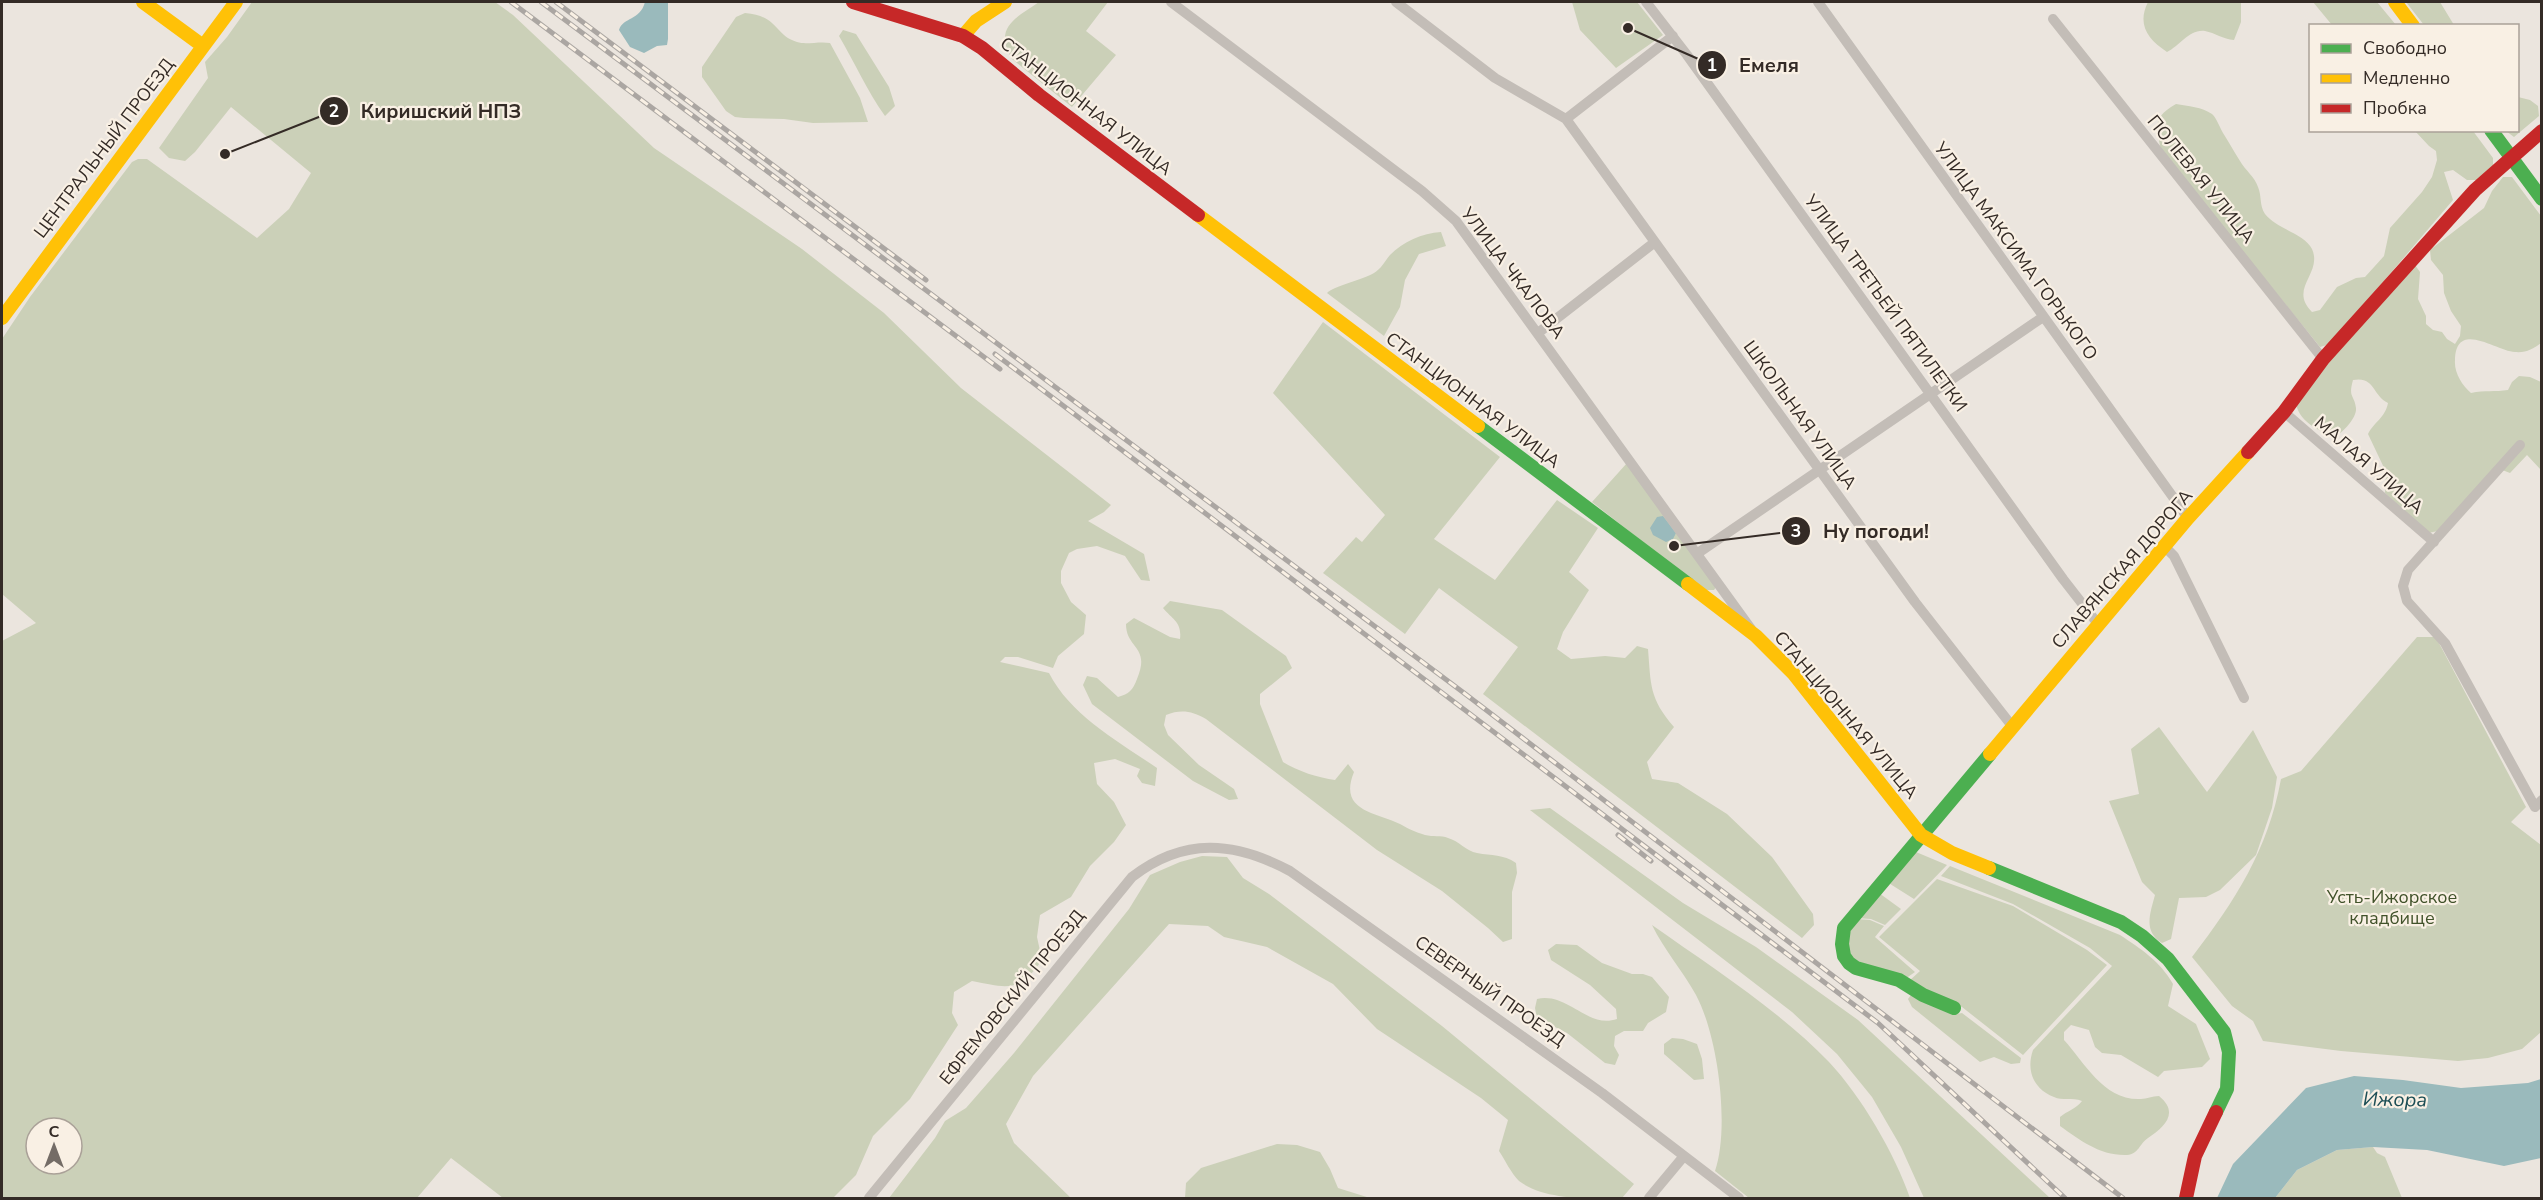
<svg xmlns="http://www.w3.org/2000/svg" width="2543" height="1200" font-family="'Nunito Sans',sans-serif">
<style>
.green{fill:#cbd0b8;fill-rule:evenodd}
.water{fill:#9ababc}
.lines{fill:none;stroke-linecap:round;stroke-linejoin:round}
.street{stroke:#c3bdb7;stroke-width:10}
.fast{stroke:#4caf50;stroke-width:14}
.slow{stroke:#ffc107;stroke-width:14}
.jam{stroke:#c62828;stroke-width:14}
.rail-casing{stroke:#aba6a2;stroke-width:5}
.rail{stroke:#f9f0e4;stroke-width:3;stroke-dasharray:9;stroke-linecap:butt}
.labels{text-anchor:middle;stroke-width:4.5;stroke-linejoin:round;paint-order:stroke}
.street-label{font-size:18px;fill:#342b26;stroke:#f9f0e4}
.park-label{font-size:18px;fill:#41522a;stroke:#f9f0e4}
.water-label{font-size:20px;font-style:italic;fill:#1c4e55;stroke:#f9f0e4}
.leader{fill:none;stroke:#342b26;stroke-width:2}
.callout-dot{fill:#342b26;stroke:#f9f0e4;stroke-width:2}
.mark-label{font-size:18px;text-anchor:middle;font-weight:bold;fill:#fff}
.callout-label{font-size:20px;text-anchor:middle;font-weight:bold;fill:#342b26;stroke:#f9f0e4;stroke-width:4.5;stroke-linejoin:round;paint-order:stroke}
</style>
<rect width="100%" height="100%" fill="#ebe5de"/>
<path class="green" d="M252 2H495L513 15 654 148 802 249 884 313 961 388 1111 505 1104 512 1088 521 1144 554 1150 581 1141 580 1125 556 1097 546 1077 549 1069 553 1061 571V583L1071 602 1086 615 1084 634 1058 656 1053 668 1018 657H1005L1000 662 1049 673C1071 716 1118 741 1157 768L1155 786 1142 783 1137 776 1140 769 1115 759 1094 763 1097 784 1114 802 1126 825 1114 842 1090 866 1071 897 1040 915 1037 937 1042 960C1019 993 1008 988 972 981L954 992 952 1013 958 1025 910 1099 873 1136 856 1175 833 1198H503L451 1158 417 1198H2V641L36 623 2 594V339L30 297 132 162 138 159H147L257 238 289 209 311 173 231 107 195 152 185 161 169 158 159 148 208 78 205 62 227 37ZM36 1128H72V1164H36Z
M1039 2H1108L1086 31 1116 55 1072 107 1012 59C993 27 1016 18 1039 2Z
M1572 2H1637L1663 35 1616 68 1580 30Z
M2148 2H2241V22L2234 40C2223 39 2215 33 2205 31 2189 29 2180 46 2167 52 2147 39 2137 24 2148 2Z
M2313 2H2377L2396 25H2332Z
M2406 2H2440L2454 25H2424Z
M745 13C779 16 774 35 797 42 806 45 819 41 830 43L860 98 868 122 813 123 784 119 744 118 735 117 726 111 702 77V67L736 17Z
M843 30 856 34 889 87 895 106 885 116C867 91 855 63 839 36Z
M2518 97 2530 100 2538 106 2539 116 2514 137 2506 131 2518 130Z
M2176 104C2188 106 2202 107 2212 114 2216 117 2220 128 2223 133 2229 142 2234 152 2240 161 2245 170 2255 177 2258 187 2262 196 2259 205 2265 214 2277 229 2305 234 2312 249 2323 274 2288 288 2312 312L2320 310 2337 287 2356 278 2365 277 2384 256 2390 228 2422 192 2432 177 2437 160 2436 151 2429 146 2415 131H2473L2493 158V167L2479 180H2467L2453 170 2444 172 2453 200 2330 344 2320 347 2161 151C2157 127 2151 118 2176 104Z
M2503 177H2512L2541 216V343C2533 349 2526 353 2515 352 2496 351 2456 319 2455 360 2454 373 2462 385 2471 393 2485 390 2495 392 2508 390L2512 382 2519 376 2530 377 2541 382V470L2527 455 2510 473 2497 468 2438 531 2428 533 2385 493 2386 472 2368 434C2374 422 2385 418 2388 403 2372 395 2375 376 2353 380 2348 398 2354 394 2356 408 2357 417 2345 430 2338 435 2320 435 2294 418 2296 399L2415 265 2420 272 2418 299 2426 316V324L2433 330 2442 332 2447 339 2455 344 2460 336 2461 326 2451 311 2444 293 2443 275 2431 260 2430 250 2484 208 2492 191Z
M1441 232 1446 246 1419 254 1405 280 1400 307 1384 336 1327 293C1333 286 1363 280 1374 273 1381 269 1385 261 1390 255 1403 242 1422 233 1441 232Z
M1323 322 1500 457 1434 539 1495 580 1557 500 1598 528 1569 572 1589 590 1563 632 1557 649 1571 659 1605 656 1625 658 1637 646 1648 649C1651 685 1649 698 1674 727L1647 762 1652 779 1678 783 1727 814 1772 857 1813 914 1814 925 1802 938 1483 694 1518 647 1439 588 1405 634 1323 573 1356 537 1362 542 1385 515 1273 393Z
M1627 463 1716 587 1714 590H1704L1592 502Z
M1170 601 1222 610 1286 656 1292 668 1260 694V704L1283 762C1297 771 1319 778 1335 780L1348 764 1354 772C1338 811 1375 812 1400 824 1409 829 1415 832 1425 835 1433 837 1441 835 1448 838 1459 841 1466 851 1477 853 1492 856 1503 854 1516 863L1517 873 1512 892V939L1503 942 1488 928 1442 891 1377 850 1206 719C1192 711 1181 709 1166 715L1164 725 1168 735 1199 765 1234 789 1238 799 1229 800 1193 781 1092 704 1083 685 1087 676 1097 678 1118 697C1129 694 1133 690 1137 679 1151 646 1126 649 1126 624L1134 618 1170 637 1180 639C1182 622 1173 620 1163 608Z
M2417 637H2435L2440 645 2526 807 2511 822 2541 845V1032L2522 1049 2488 1058 2458 1061 2341 1051 2263 1041 2253 1021 2232 1006 2192 957C2235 901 2268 850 2281 779L2301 771Z
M2159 727 2207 792 2253 730 2277 777 2272 808 2256 855 2220 890 2206 897 2179 898 2171 939 2162 943C2143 931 2150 914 2155 895L2142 882 2109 801 2139 794 2131 749Z
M1550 808 1683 903 1756 947 1858 1020 2050 1198H1924L1901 1147 1872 1097 1837 1054 1792 1012 1530 810Z
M1916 852 1947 865 1914 899 1887 882Z
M1202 856 1227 857 1243 878 1269 894 1442 1026 1634 1184 1622 1198C1590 1199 1544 1200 1519 1181 1511 1173 1505 1160 1499 1151L1508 1120 1481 1098 1377 1029 1333 984 1267 947 1224 937 1208 926 1169 924 1033 1076 1006 1124 1014 1143 1071 1198H889L935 1138 945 1121 966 1108 1014 1053 1129 909 1150 875 1180 862Z
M1950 866 2120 935C2141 949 2160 961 2173 984L2168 1006 2196 1024 2210 1059 2202 1067 2164 1071 2158 1077 2121 1055 2102 1053 2095 1047 2089 1030 2071 1025 2064 1032V1040C2085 1063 2104 1101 2141 1099 2147 1099 2152 1096 2159 1096 2180 1113 2164 1127 2148 1138 2139 1144 2139 1154 2127 1155 2100 1156 2080 1140 2060 1126V1117C2067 1111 2076 1109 2082 1101 2072 1097 2062 1101 2054 1097 2033 1089 2026 1070 2033 1050L2112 966 2090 948 2013 904 1941 876Z
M1937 879 2013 906 2087 950 2107 965 2023 1055 1962 1007 1909 981 1920 971 1879 937Z
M1879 893 1901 909 1885 925 1871 919 1857 918Z
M1856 919 1870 920 1884 926 1875 937 1915 972 1905 979 1867 968 1848 956 1847 939Z
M1652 925C1710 966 1780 1011 1829 1062 1861 1096 1895 1154 1910 1198H1749L1715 1171C1730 1127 1718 1036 1696 995 1683 971 1664 950 1652 925Z
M1556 944 1577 945 1602 963 1632 974H1643L1652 977 1669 997 1666 1012 1648 1023 1643 1031H1624L1615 1036 1614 1046 1619 1055 1615 1065 1605 1063 1567 1033 1537 1018 1535 1008 1537 999C1568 992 1587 1029 1617 1019L1616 1009 1590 985 1551 960 1548 950Z
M1911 995 1957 1014 1962 1013 2021 1058 2020 1063 2011 1064 1994 1057 1980 1062 1912 1007 1908 999Z
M1672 1038 1683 1039 1697 1044 1702 1059 1704 1079 1694 1080 1664 1054V1044Z
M1277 1144 1297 1145 1320 1152 1330 1169 1338 1188 1370 1198H1185L1186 1183 1201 1168Z
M2373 1147 2377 1153 2385 1157 2402 1198H2275L2297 1170 2337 1150Z"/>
<path class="water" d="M645 2H668V39L667 45 657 46 644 53 630 47 619 30C623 17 640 21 645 2Z
M1663 516 1676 533 1673 539 1666 542 1653 535 1650 528 1657 517Z
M2354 1076 2403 1080 2461 1088 2528 1083 2541 1079V1158L2504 1166 2427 1150 2373 1147 2337 1150 2297 1170 2275 1198H2217L2233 1164 2306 1088Z"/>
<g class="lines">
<path class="street" d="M1171 2 1422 191 1456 221 1751 629
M1396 2 1495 78 1566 119 1915 602 2012 726
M1646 2 1687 55 2063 579 2098 624
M1818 2 2188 518
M2053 19 2323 359
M1566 119 1673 36
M1538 333 1655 242
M2284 412 2434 542
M2520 445 2408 570 2403 586 2407 601 2445 643 2535 807 2542 800
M2165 547 2174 556 2244 698
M1698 553 2043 317
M869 1198 1132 877C1184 837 1234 841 1290 871L1602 1093 1739 1198
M1649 1198 1684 1156"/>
<path class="fast" d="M2491 130 2542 199
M1478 426 1688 584
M1989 868 2121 922 2142 936 2168 959 2224 1032 2229 1052 2227 1089 2216 1112
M1954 1008 1923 995 1899 980 1856 968 1849 963 1844 956 1842 944 1844 928 1990 754"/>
<path class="slow" d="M143 2 203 46
M2395 2 2413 26
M963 36 976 21 1005 2
M1198 215 1478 426
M2 318 236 2
M1688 584 1756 636 1793 673 1921 835 1952 853 1989 868
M1990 754 2188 518 2248 452"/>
<path class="jam" d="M853 2 963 36 982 48 1039 95 1198 215
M2248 452 2284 412 2323 359 2475 190 2542 131
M2186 1198 2195 1156 2216 1112"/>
<g class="rail-casing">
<path id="rail" d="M511 2 1000 369
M541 2 1464 693 2123 1198
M556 2 926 280
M995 354 1878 1023 2065 1198
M1618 835 1651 861"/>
</g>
<use href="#rail" class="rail"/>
</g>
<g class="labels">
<g class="street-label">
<text transform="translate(1086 106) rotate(38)" y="6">СТАНЦИОННАЯ УЛИЦА</text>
<text transform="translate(104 148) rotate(-53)" y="6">ЦЕНТРАЛЬНЫЙ ПРОЕЗД</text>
<text transform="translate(2201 179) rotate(51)" y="6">ПОЛЕВАЯ УЛИЦА</text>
<text transform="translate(2016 251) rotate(54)" y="6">УЛИЦА МАКСИМА ГОРЬКОГО</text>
<text transform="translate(1513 273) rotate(53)" y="6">УЛИЦА ЧКАЛОВА</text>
<text transform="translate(1886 303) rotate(54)" y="6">УЛИЦА ТРЕТЬЕЙ ПЯТИЛЕТКИ</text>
<text transform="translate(1473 400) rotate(37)" y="6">СТАНЦИОННАЯ УЛИЦА</text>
<text transform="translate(1800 415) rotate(54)" y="6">ШКОЛЬНАЯ УЛИЦА</text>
<text transform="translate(2369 465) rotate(41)" y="6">МАЛАЯ УЛИЦА</text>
<text transform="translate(2122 569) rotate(-49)" y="6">СЛАВЯНСКАЯ ДОРОГА</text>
<text transform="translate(1846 715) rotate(50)" y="6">СТАНЦИОННАЯ УЛИЦА</text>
<text transform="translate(1490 991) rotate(35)" y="6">СЕВЕРНЫЙ ПРОЕЗД</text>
<text transform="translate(1012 997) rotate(-51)" y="6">ЕФРЕМОВСКИЙ ПРОЕЗД</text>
</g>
<g class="park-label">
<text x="2392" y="903">Усть-Ижорское<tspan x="2392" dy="21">кладбище</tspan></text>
</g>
<g class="water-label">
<text transform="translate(2395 1099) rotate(1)" y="7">Ижора</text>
</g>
</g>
<path class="leader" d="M1628 28L1712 65M225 154L334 111M1674 546L1796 531"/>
<g class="callout-dot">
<circle cx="1628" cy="28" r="6"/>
<circle cx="225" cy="154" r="6"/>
<circle cx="1674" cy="546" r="6"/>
<circle cx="1712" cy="65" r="15"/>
<circle cx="334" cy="111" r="15"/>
<circle cx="1796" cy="531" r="15"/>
</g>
<g class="mark-label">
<text x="1712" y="71">1</text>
<text x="334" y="117">2</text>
<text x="1796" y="537">3</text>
</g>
<g class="callout-label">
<text x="1769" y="72">Емеля</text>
<text x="441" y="118">Киришский НПЗ</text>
<text x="1876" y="538">Ну погоди!</text>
</g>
<rect width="2543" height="1200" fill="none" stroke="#342b26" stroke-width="6"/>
<rect x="2309" y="24" width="210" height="108" fill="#f9f0e4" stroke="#aaa198" stroke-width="1.5"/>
<rect x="2321" y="44" width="30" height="9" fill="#4caf50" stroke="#aaa198" stroke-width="1.5"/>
<text x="2363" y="54" font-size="18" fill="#342b26">Свободно</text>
<rect x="2321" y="74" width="30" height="9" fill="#ffc107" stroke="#aaa198" stroke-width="1.5"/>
<text x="2363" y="84" font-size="18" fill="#342b26">Медленно</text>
<rect x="2321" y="104" width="30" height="9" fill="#c62828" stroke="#aaa198" stroke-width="1.5"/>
<text x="2363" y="114" font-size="18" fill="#342b26">Пробка</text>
<g transform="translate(54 1146)"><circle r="28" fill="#f9f0e4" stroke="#aaa198" stroke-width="1.5"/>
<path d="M0-4.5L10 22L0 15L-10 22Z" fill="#746c66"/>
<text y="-9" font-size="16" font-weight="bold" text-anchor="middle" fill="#342b26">С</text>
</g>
</svg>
